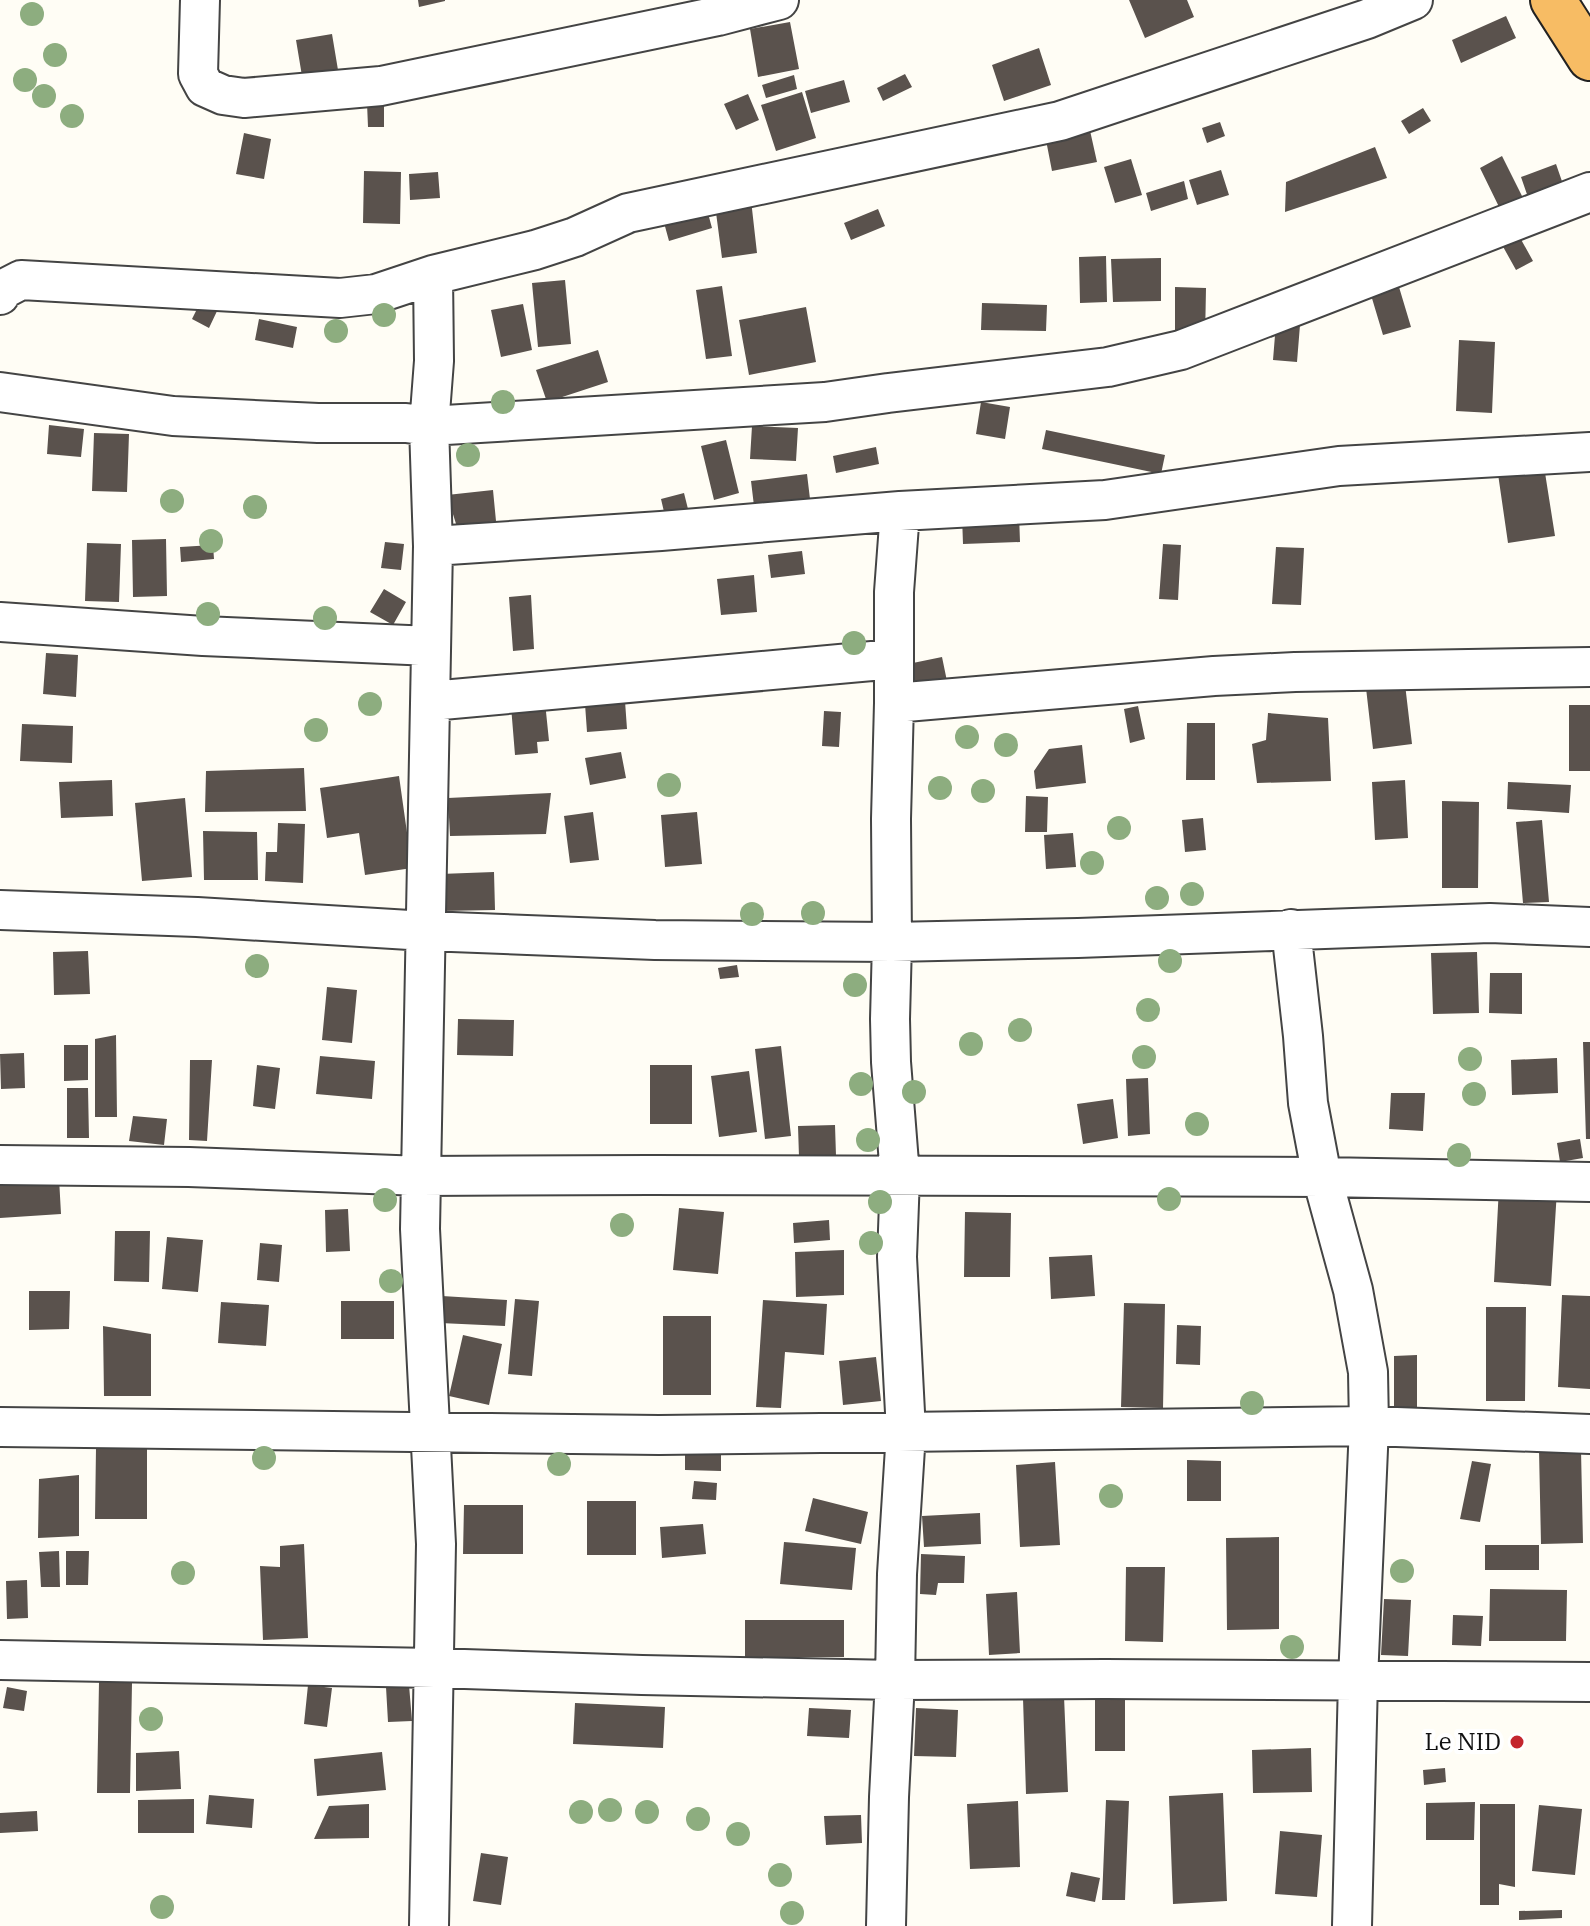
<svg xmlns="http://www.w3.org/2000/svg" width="1590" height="1926" font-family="'IBM Plex Serif',serif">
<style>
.building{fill:#5a524d}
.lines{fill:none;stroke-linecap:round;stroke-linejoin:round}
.minor-casing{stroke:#444;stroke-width:42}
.trunk-casing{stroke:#222;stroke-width:48}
.minor{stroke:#fff;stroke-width:38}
.trunk{stroke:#f7bc64;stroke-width:44}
.tree{fill:#8dad7f}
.poi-dot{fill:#c4262e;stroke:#fff;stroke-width:3}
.labels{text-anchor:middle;stroke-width:8;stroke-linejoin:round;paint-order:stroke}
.poi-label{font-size:24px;fill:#111;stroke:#fff;text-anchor:end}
</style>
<rect width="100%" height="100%" fill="#fffdf5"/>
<path class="building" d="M418 0H445V1L419 7Z
M1129 0H1187L1194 17 1145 38Z
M1506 16 1516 38 1461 63 1452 40Z
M790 22 799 69 758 77 750 29Z
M332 34 338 70 302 76 296 40Z
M1039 48 1051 85 1004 101 992 65Z
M905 74 912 87 883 101 877 88Z
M794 75 797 89 766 98 762 85Z
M844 80 850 102 811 113 805 91Z
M802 92 816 138 776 151 761 105Z
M748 94 759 120 736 130 724 104Z
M367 103H384V127H368Z
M1423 108 1431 121 1409 134 1401 121Z
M1220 122 1225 136 1207 143 1202 128Z
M1089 126 1097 162 1052 171 1045 135Z
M244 133 271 139 264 179 236 174Z
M1375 147 1387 178 1285 212 1286 182Z
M1502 156 1525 202 1502 213 1480 168Z
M1131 159 1142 195 1115 203 1104 167Z
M1556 164 1565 190 1530 203 1521 177Z
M1221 170 1229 195 1197 205 1189 180Z
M364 171 401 172 400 224 363 223Z
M438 172 440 198 410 200 409 174Z
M1184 181 1188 199 1151 211 1146 193Z
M751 200 757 253 722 258 715 205Z
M706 206 712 228 669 241 663 219Z
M878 209 885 226 851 240 844 223Z
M1518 234 1533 261 1516 270 1501 243Z
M1106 256 1107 302 1080 303 1079 257Z
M1161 258V301L1113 302 1111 259Z
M1396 277 1411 327 1383 335 1368 285Z
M565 280 571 344 538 347 532 283Z
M722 286 732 356 706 359 696 290Z
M1175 287 1206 288 1205 340 1175 339Z
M201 301 218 309 209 328 192 319Z
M982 303 1047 305 1046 331 981 330Z
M523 304 532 350 501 357 491 310Z
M806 307 816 362 749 375 739 320Z
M259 319 297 327 293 348 255 340Z
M1276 323 1300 325 1297 362 1273 360Z
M1459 340 1495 342 1492 413 1456 411Z
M598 350 608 382 547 402 536 370Z
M981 402 1010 407 1005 439 976 434Z
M49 425 84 429 81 457 47 454Z
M752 426 798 428 796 461 750 459Z
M1046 430 1165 455 1161 474 1042 449Z
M94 433 129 434 127 492 92 491Z
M726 440 739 493 714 500 701 446Z
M876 447 879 464 836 473 833 456Z
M1543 460 1555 536 1508 543 1497 467Z
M807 474 810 499 754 506 751 481Z
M493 490 496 521 457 527 447 495Z
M684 493 688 509 665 516 661 499Z
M1019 514 1020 542 963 544 962 516Z
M166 539 167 596 133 597 132 540Z
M385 542 404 544 401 570 381 568Z
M87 543 121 544 119 602 85 601Z
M1163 544 1181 545 1178 600 1159 599Z
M213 545 214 559 181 562 180 547Z
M1276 547 1304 548 1301 605 1272 604Z
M802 551 805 574 771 578 768 555Z
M754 575 757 612 721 615 717 579Z
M384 589 406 602 393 625 370 612Z
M531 595 534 649 513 651 509 597Z
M46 653 78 655 76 697 43 694Z
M942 657 948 686 914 692 908 664Z
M1405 684 1412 744 1373 749 1366 688Z
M625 701 627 729 587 732 585 704Z
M545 702 549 741 537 742 538 753 515 755 511 706Z
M1569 705H1590V771H1569Z
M1138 706 1145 739 1130 743 1124 709Z
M824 711 841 712 839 747 822 746Z
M1268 713 1328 718 1331 781 1257 783 1252 744 1266 740Z
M1187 723H1215V780H1186Z
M22 724 73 726 72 763 20 761Z
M1082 745 1086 783 1036 789 1034 771 1049 749Z
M621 752 626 778 590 785 585 758Z
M304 768 306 811 205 812 206 771Z
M399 776 412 868 365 875 359 833 327 838 320 788Z
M112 780 113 816 61 818 59 782Z
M1405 780 1408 838 1375 840 1372 782Z
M1508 782 1571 785 1569 813 1507 809Z
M551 793 546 834 450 836 448 798Z
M1026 796 1048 797 1047 832H1025Z
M185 798 192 877 142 881 135 803Z
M1442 801 1479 802 1478 888H1442Z
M593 812 599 860 570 863 564 816Z
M697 812 702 864 665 867 661 815Z
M1203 818 1206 850 1185 852 1182 820Z
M1542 820 1549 902 1523 903 1516 822Z
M278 823 305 824 303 883 265 881 266 852H277Z
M203 831 257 832 258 880H204Z
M1073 833 1076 867 1046 869 1044 835Z
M494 872 495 910 441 911 440 874Z
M88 951 90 994 54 995 53 952Z
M1477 952 1479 1013 1433 1014 1431 953Z
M737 965 739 977 720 979 718 968Z
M1490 973H1522V1014L1489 1013Z
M327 987 357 990 352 1043 322 1040Z
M458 1019 514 1020 513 1056 457 1055Z
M116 1035 117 1117H95V1039Z
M1583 1042H1590V1139H1586Z
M64 1045H88V1080L64 1081Z
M781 1046 791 1136 765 1139 755 1049Z
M24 1053 25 1088 1 1089 0 1054Z
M320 1056 375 1061 372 1099 316 1094Z
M1557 1058 1558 1093 1512 1095 1511 1060Z
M190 1060H212L207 1141 189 1140Z
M257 1065 280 1068 275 1109 253 1106Z
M650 1065H692V1124H650Z
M749 1071 757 1132 719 1137 711 1076Z
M1148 1078 1150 1134 1128 1136 1126 1079Z
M67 1088H88L89 1138H67Z
M1391 1093H1425L1423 1131 1389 1129Z
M1113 1099 1118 1138 1083 1144 1077 1104Z
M133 1116 167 1119 164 1145 129 1141Z
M835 1125 836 1156 799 1157 798 1126Z
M1580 1139 1583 1158 1560 1162 1557 1143Z
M59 1178 61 1214 0 1218V1181Z
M1499 1187 1557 1190 1551 1286 1494 1282Z
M679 1208 724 1212 718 1274 673 1270Z
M348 1209 350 1251 326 1252 325 1210Z
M965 1212 1011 1213 1010 1277H964Z
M829 1220 830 1240 794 1243 793 1223Z
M115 1231H150L149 1282 114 1281Z
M167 1237 203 1240 198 1292 162 1289Z
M260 1243 282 1245 279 1282 257 1280Z
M844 1250V1295L796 1297 795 1252Z
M1092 1255 1095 1296 1051 1299 1049 1257Z
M29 1291H70L69 1329 29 1330Z
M1562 1295 1590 1296V1389L1558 1387Z
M442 1296 507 1300 505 1326 440 1323Z
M515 1299 539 1301 532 1376 508 1374Z
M763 1300 827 1304 824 1355 785 1352 781 1408 756 1407Z
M341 1301H394V1339H341Z
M221 1302 269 1305 266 1346 218 1343Z
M1124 1303 1165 1304 1163 1408 1121 1407Z
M1486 1307H1526L1525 1401H1486Z
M663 1316H711V1395H663Z
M1177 1325 1201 1326 1200 1365 1176 1364Z
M103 1326 151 1334V1396H104Z
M463 1335 502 1344 489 1405 449 1396Z
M1417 1355V1409H1394V1356Z
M876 1357 881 1401 843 1405 839 1361Z
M96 1448H147V1519H95Z
M685 1448 721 1449V1471L685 1470Z
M1539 1450H1581L1583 1543 1541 1544Z
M1187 1460 1221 1461V1501H1187Z
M1472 1461 1491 1464 1480 1522 1460 1519Z
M1055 1462 1060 1545 1020 1547 1016 1465Z
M79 1475V1536L38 1538 39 1479Z
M694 1481 717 1483 716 1500 692 1499Z
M813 1498 868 1512 861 1544 805 1531Z
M587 1501H636V1555H587Z
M464 1505H523V1554H463Z
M980 1513 981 1544 924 1547 922 1516Z
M703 1524 706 1554 662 1558 660 1527Z
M1279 1537V1629L1227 1630 1226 1538Z
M784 1542 856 1548 852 1590 780 1584Z
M304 1544 308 1638 263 1640 260 1566 280 1567V1546Z
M1485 1545H1539V1570H1485Z
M59 1551 60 1587H41L39 1552Z
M66 1551H89L88 1585H66Z
M921 1554 965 1556 964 1583H938L936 1595 920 1594Z
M1126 1567H1165L1163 1642 1125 1641Z
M27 1580 28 1618 7 1619 6 1581Z
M1490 1589 1567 1590 1566 1641H1489Z
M1017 1592 1020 1653 989 1655 986 1594Z
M1384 1599 1411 1600 1408 1656 1381 1655Z
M1453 1615 1483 1616 1481 1646 1452 1645Z
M745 1620H844V1657H745Z
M99 1682 132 1683 130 1793H97Z
M308 1685 332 1688 327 1727 304 1724Z
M409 1685 412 1721 388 1722 386 1687Z
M7 1687 27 1691 24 1711 3 1708Z
M1064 1696 1068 1792 1026 1794 1023 1698Z
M1095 1698H1125V1751H1095Z
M575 1703 665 1707 663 1748 573 1744Z
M809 1708 851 1710 849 1738 807 1736Z
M916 1708 958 1710 956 1757 914 1756Z
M1311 1748 1312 1792 1253 1793 1252 1750Z
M179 1751 181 1789 136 1791V1753Z
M382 1752 386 1790 317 1796 314 1759Z
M1445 1768 1446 1782 1424 1785 1423 1770Z
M1223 1793 1227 1901 1173 1904 1169 1796Z
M209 1795 254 1799 252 1828 206 1824Z
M194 1799V1833H138V1800Z
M1106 1800 1129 1801 1125 1900H1102Z
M1018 1801 1020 1867 970 1869 967 1804Z
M1475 1802 1474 1840H1426V1803Z
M369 1804V1838L314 1839 329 1806Z
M1480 1804H1515V1887L1499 1884V1905H1480Z
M1539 1805 1582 1809 1575 1875 1532 1871Z
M37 1811 38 1831 0 1833V1813Z
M861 1815 862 1843 826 1845 824 1816Z
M1280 1831 1322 1835 1317 1897 1275 1894Z
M481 1853 508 1857 501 1905 473 1901Z
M1071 1872 1100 1878 1095 1902 1066 1896Z
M1562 1910V1918L1519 1920V1911Z"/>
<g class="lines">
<g class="minor-casing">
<path id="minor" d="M200 0 198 74 205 87 223 95 244 98 381 86 718 16 779 0
M0 295 2 290 21 280 340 298 376 294 433 275 535 250 575 237 628 213 1060 121 1367 19 1413 0
M0 392 173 416 318 423H406L429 426 825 402 888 393 1108 367 1181 350 1590 192
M433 546 661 531 900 511 1105 500 1339 466 1590 452
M0 622 203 636 431 646
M431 701 894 659
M894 703 1214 676 1295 672 1590 667
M0 910 197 917 426 931 655 940 892 942 1078 938 1490 923 1590 927
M1291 929 1303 1036 1308 1103 1322 1177 1353 1290 1368 1372 1369 1426 1358 1680 1352 1926
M0 1165 189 1167 421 1176 650 1175 1322 1177 1590 1182
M0 1427 659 1435 1369 1426 1590 1434
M0 1660 434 1668 642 1675 895 1680 1105 1679 1590 1682
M429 1926 436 1544 420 1229 433 546 429 426 434 361 433 275
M886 1926 889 1797 895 1680 897 1574 906 1432 897 1257 900 1176 891 1062 890 1019 892 942 891 819 894 703V592L900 511"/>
</g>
<g class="trunk-casing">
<path id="trunk" d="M1553 0 1590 58"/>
</g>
<use href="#minor" class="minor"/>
<use href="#trunk" class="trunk"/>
</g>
<g class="tree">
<circle cx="32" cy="14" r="12"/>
<circle cx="55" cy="55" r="12"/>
<circle cx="25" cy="80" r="12"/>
<circle cx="44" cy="96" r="12"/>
<circle cx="72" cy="116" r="12"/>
<circle cx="384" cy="315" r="12"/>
<circle cx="336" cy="331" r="12"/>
<circle cx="503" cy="402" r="12"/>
<circle cx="468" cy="455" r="12"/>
<circle cx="172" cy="501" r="12"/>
<circle cx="255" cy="507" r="12"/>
<circle cx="211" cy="541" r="12"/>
<circle cx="208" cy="614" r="12"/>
<circle cx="325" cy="618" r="12"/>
<circle cx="854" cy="643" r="12"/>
<circle cx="370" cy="704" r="12"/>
<circle cx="316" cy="730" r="12"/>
<circle cx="967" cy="737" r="12"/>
<circle cx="1006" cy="745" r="12"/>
<circle cx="669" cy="785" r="12"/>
<circle cx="940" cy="788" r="12"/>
<circle cx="983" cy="791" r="12"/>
<circle cx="1119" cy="828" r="12"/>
<circle cx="1092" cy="863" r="12"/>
<circle cx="1192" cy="894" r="12"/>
<circle cx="1157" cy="898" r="12"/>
<circle cx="813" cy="913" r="12"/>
<circle cx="752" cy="914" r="12"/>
<circle cx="1170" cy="961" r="12"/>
<circle cx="257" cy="966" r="12"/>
<circle cx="855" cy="985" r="12"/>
<circle cx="1148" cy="1010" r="12"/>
<circle cx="1020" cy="1030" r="12"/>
<circle cx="971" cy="1044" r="12"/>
<circle cx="1144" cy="1057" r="12"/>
<circle cx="1470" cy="1059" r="12"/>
<circle cx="861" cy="1084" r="12"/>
<circle cx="914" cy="1092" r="12"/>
<circle cx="1474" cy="1094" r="12"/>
<circle cx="1197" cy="1124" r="12"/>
<circle cx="868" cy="1140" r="12"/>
<circle cx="1459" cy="1155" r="12"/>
<circle cx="1169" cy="1199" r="12"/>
<circle cx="385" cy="1200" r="12"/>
<circle cx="880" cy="1202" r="12"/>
<circle cx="622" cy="1225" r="12"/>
<circle cx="871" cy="1243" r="12"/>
<circle cx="391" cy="1281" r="12"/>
<circle cx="1252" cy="1403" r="12"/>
<circle cx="264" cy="1458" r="12"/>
<circle cx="559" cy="1464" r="12"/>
<circle cx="1111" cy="1496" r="12"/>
<circle cx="1402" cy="1571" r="12"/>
<circle cx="183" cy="1573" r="12"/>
<circle cx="1292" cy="1647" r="12"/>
<circle cx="151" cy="1719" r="12"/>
<circle cx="610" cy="1810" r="12"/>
<circle cx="581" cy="1812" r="12"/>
<circle cx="647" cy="1812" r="12"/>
<circle cx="698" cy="1819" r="12"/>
<circle cx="738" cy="1834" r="12"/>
<circle cx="780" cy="1875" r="12"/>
<circle cx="162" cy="1907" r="12"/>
<circle cx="792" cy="1913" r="12"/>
</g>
<circle class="poi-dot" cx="1517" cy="1742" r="8"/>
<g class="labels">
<g class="poi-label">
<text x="1501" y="1750">Le NID</text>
</g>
</g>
</svg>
